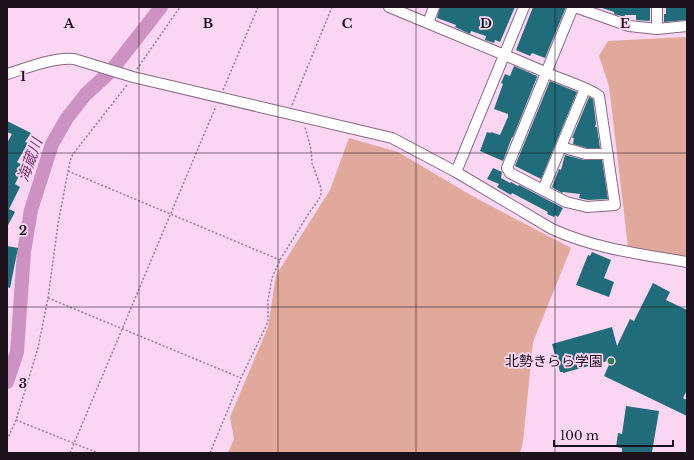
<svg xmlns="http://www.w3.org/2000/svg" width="694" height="460" font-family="'Libre Baskerville','Noto Sans JP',serif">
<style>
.green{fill:#e1a99c}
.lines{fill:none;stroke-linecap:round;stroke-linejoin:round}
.river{stroke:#cc93c2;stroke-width:14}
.building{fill:#216c7a}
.minor-casing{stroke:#876882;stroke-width:12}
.path{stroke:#957c90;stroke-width:1.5;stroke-dasharray:2 2;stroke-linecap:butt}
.minor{stroke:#fff;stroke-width:10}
.grid{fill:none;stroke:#1d111b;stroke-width:1;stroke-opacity:0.55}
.poi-dot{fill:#337f4e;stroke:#fad6f3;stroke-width:1.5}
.labels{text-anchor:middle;stroke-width:3.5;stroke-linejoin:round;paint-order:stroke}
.poi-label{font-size:14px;fill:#1d111b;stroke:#fad6f3;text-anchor:end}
.water-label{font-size:15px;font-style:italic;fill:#7c3873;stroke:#fad6f3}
.grid-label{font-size:13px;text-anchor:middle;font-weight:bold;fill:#1d111b;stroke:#fad6f3;stroke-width:3.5;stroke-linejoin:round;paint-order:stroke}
</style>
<rect width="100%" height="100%" fill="#fad6f3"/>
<path class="green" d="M685 37 687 40V256L628 247 609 86 599 56 608 41Z
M349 138 398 152 474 197 571 248 533 342 523 442 520 453H228L234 439 230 417 268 327 276 275 330 190Z"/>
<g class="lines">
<path class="river" d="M7 382 17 352 24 252 31 210 52 144 67 118 86 94 111 71 161 7"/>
</g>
<path class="building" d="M440 7H515L500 42 495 40 494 43 485 40 486 36 471 31 470 34 455 27 456 25 437 18Z
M533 7H566L545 58 532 53 530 56 516 50Z
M602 7H650V20L649 21 636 20V15H625L624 17 621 16 614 14V12L602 8Z
M666 7H687V20L664 22V14H666Z
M514 66 537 76V77L513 137H512L503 161 480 151 487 132 490 133 491 132 500 135 508 117V114L494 109 503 84 501 83 505 74 510 76Z
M550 81 577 92 541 179 515 166Z
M589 97 593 99 596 123 595 127H597L600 148H587L573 144 574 138H572Z
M7 121 31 133 25 142 28 143 17 162 24 166 15 184 20 187 9 209 15 212 7 227V143L12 134 7 132Z
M565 155 584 160H602L608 199 588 200 579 198 580 194 563 192 562 193 552 187 559 169 561 170Z
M493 168 502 172 501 178 510 183 511 182 518 186 519 185 563 208 558 217 555 215 554 217 547 214 548 212 512 193 511 195 497 187 499 184 487 179Z
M7 246 18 248 10 288 7 287Z
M592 252 611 260 604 278 614 282 609 297 576 285 588 255 590 256Z
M653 283 670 292 666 300 687 310V390L683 398 687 400V416L604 376 611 360 563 373V372H560L552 344 612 327 617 346 630 319 634 321Z
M626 406 659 411 652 452 622 453V448L616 447 618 433 622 434Z"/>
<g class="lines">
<g class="minor-casing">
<path id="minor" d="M389 7C444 30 498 52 552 75 561 79 594 90 599 96L615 205 587 207 566 202 510 173 507 168 573 7
M575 7 629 26 657 29 687 26
M428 23 434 7
M657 29V7
M7 74C27 68 54 57 74 59L133 77 392 138 456 172 552 229C596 249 640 254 687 262
M561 147 586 154H608
M456 172 524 7
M543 190 585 89"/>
</g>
<path class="path" d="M137 69 180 7
M223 90 258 7
M292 105 332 7
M68 171 280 260
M48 298 241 378
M16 420 98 453
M7 440 16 420 38 348 48 298 58 224 70 161 73 154 127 85
M70 453 216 106
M210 453 241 378 268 322V300L272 278 280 260 309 213 319 199 321 194V188L312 163 311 149 305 127"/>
<use href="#minor" class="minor"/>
</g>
<path class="grid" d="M139 7V453M278 7V453M416 7V453M555 7V453M7 153H687M7 307H687"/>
<circle class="poi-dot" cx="611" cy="361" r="4"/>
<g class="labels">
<g class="poi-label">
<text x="603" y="366">北勢きらら学園</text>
</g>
<g class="water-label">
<text transform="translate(30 160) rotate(-70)" y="5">海蔵川</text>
</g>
</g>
<g class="grid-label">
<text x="69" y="28">A</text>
<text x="208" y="28">B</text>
<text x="347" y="28">C</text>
<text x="486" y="28">D</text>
<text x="625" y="28">E</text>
<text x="23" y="81">1</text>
<text x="23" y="235">2</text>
<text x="23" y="388">3</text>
</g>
<rect width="694" height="460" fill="none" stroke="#1d111b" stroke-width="16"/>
<path d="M554 440v6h119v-6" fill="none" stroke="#1d111b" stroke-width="2"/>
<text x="560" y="440" font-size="12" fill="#1d111b" stroke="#fad6f3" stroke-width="3" paint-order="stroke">100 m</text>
</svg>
